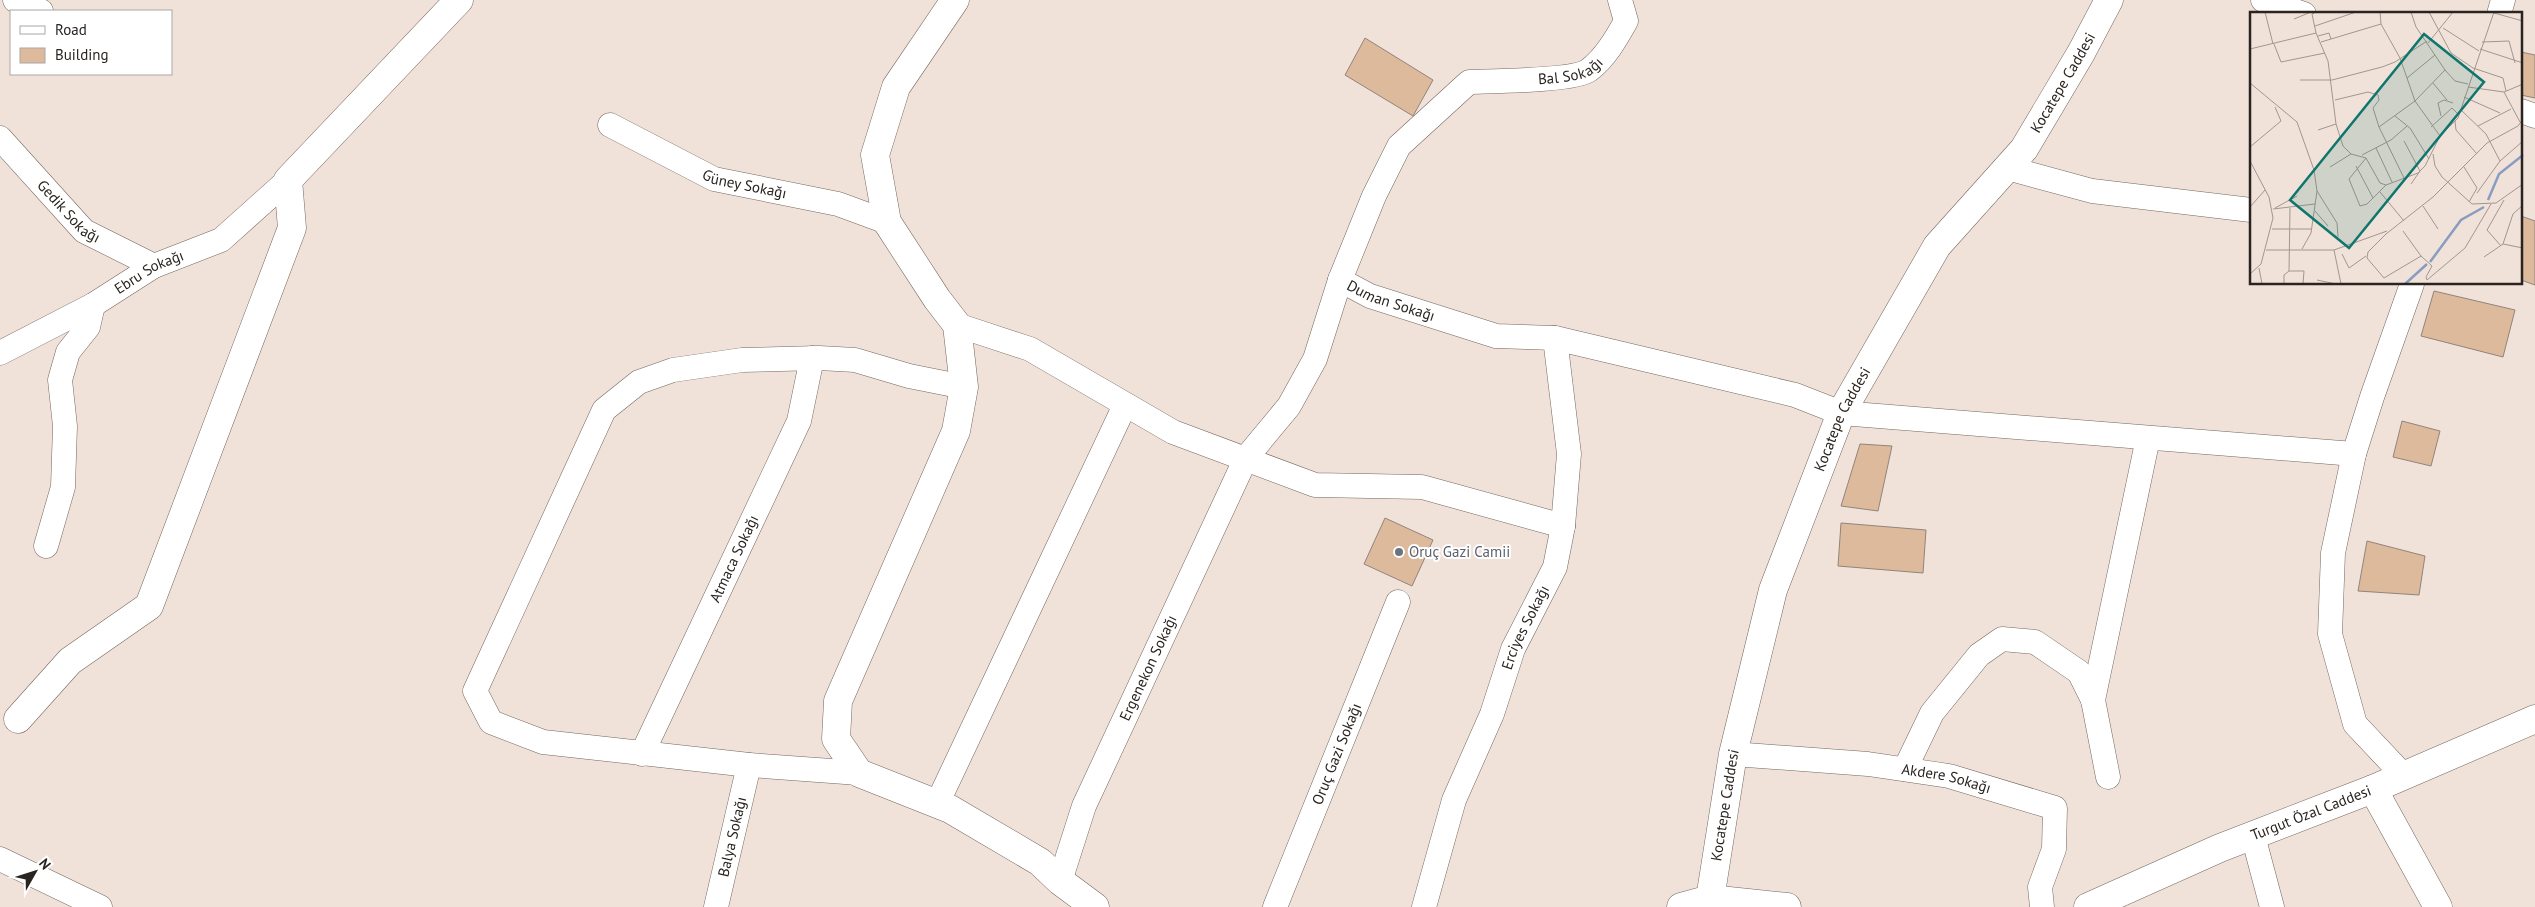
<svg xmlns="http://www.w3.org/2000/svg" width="2535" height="907" font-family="'PT Sans',sans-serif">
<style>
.building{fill:#deba9d;stroke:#90847b}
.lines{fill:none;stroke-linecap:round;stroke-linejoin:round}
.street-casing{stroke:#73675f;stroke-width:25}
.secondary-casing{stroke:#73675f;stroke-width:29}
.street{stroke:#fff;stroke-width:24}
.secondary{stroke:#fff;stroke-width:28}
.worship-dot{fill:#6b7280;stroke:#fff;stroke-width:2}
.labels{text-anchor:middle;stroke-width:4;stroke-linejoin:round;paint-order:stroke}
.street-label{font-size:15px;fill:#292420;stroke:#fff}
.worship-label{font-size:15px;fill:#5b616d;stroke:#fff;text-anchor:start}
.inset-river{fill:none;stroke:#889dc0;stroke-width:2.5}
.inset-road{fill:none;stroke:#a1968f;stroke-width:1}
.view{fill:#0f766e;fill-opacity:0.15;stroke:#0f766e;stroke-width:2.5}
.inset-edge{fill:none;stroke:#292420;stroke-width:2.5}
</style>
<rect width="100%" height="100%" fill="#f1e2d9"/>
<path class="building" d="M1365 38 1433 80 1413 116 1345 75Z
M2521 52 2535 55V98L2521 95Z
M2521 216 2535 221V285L2521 280Z
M2434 291 2515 310 2503 357 2421 336Z
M2402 421 2440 431 2431 466 2393 457Z
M1860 444 1892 446 1878 511 1841 506Z
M1385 518 1433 540 1412 586 1364 564Z
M1841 523 1926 530 1923 573 1838 566Z
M2367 541 2425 556 2419 595 2358 591Z"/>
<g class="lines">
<g class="street-casing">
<g id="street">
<path d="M15 0 41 11"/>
<path d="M2263 0 2304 14"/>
<path d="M2499 14 2503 0"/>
<path d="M2521 111 2535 116"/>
<path id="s1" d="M610 125 714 179 838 204 887 222"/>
<path id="s2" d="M0 138 84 231 154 266"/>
<path d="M2007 168 2092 191 2251 210"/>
<path id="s3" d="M1340 280 1374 196 1399 146 1469 82C1491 81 1575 81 1589 70 1605 58 1616 39 1626 21L1620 0"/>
<path d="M957 325 1030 349 1173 432 1315 485 1422 487 1563 526"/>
<path id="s4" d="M0 353 93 305 154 266 221 240 288 180"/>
<path d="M46 546 63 487 65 426 60 380 68 352 88 327 93 305"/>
<path d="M2093 700 2148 438"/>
<path id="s5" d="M642 754 799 421 812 358"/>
<path id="s6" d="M1733 754 1868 764 1949 776 2055 808 2054 849 2040 887 2042 907"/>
<path d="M1905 769 1932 713 1979 655 2002 639 2035 642 2079 672 2093 700 2108 777"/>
<path d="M859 773 749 765 543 742 491 722 475 691 604 410 639 382 673 370 742 360 819 358 855 360 909 376 964 387"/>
<path d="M2404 776 2355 724 2330 634 2333 553 2354 454 2372 397 2412 284"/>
<path d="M937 804 1125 405"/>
<path d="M2253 836 2272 907"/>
<path d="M0 859 100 907"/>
<path id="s7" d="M1060 881 1084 806 1246 458 1289 406 1315 359 1340 280 1370 296 1496 336 1555 338 1795 395 1841 413 2354 454"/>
<path id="s8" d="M716 907 749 765"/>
<path id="s9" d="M1275 907 1398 602"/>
<path id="s10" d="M1424 907 1454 800 1492 714 1513 649 1555 567 1563 526 1569 454 1555 338"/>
</g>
</g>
<g class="secondary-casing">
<g id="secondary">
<path d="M955 0 896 87 875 155 887 222 937 299 957 325 964 387 956 431 838 701 836 739 859 773 950 809 1040 862 1060 881 1095 907"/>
<path d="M18 719 70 661 149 606 292 228 288 180 459 0"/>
<path d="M2373 789 2438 907"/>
<path id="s11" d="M1710 899 1733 754 1773 590 1841 413 1937 246 2024 149 2081 53 2109 0"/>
<path d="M1681 907 1710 899 1787 907"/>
<path id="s12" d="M2088 907 2220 848 2373 789 2535 719"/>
</g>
</g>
<use href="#street" class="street"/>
<use href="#secondary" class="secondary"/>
</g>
<circle class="worship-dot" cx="1399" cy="552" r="5"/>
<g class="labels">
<g class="street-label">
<text dy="5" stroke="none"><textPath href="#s3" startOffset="344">Bal Sokağı</textPath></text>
<text dy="5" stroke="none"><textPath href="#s11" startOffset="905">Kocatepe Caddesi</textPath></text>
<text dy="5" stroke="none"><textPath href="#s1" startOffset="148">Güney Sokağı</textPath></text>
<text dy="5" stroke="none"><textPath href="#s2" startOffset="101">Gedik Sokağı</textPath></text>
<text dy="5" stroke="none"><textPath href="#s4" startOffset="170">Ebru Sokağı</textPath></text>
<text dy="5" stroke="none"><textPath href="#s7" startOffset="722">Duman Sokağı</textPath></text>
<text dy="5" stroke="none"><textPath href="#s11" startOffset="500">Kocatepe Caddesi</textPath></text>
<text dy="5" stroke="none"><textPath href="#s5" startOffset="216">Atmaca Sokağı</textPath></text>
<text dy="5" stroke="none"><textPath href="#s10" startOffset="298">Erciyes Sokağı</textPath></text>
<text dy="5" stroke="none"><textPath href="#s7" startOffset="231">Ergenekon Sokağı</textPath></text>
<text dy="5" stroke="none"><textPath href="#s9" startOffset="165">Oruç Gazi Sokağı</textPath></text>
<text dy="5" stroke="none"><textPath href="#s6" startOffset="215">Akdere Sokağı</textPath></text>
<text dy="5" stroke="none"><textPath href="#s11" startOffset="95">Kocatepe Caddesi</textPath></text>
<text dy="5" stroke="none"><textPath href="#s12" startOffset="242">Turgut Özal Caddesi</textPath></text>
<text dy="5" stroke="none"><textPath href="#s8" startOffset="72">Balya Sokağı</textPath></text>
</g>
<g class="worship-label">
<text x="1409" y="557">Oruç Gazi Camii</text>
</g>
</g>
<g transform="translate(2250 12)">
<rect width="272" height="272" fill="#f1e2d9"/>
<path class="inset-river" d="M238 188 249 162 273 143M180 250 211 208 234 195M155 272 177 252"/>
<path class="inset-road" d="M15 0 23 32M130 0 131 12 150 46 165 89 190 124M161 0 166 15 195 58 205 69 218 72M179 0 201 41 223 56 253 66 256 79M244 1 273 9M44 7 61 0M65 14 106 0M193 16 229 39M66 21 78 49 86 112 93 134 101 142 116 146 130 171 136 173 168 161 175 154 190 124 208 106 244 0M68 24 79 21 81 27M71 30 131 12M232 30 259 29 265 51M178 31 203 0M24 32 31 50 75 41M0 37 66 21 62 2 66 0M230 37 273 51M157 66 185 43M50 68H82L132 55 145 50 177 29M0 71 47 110 64 158 67 179 87 211 88 225M183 71 197 88M218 75 254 80 273 72M254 80 270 110M214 85 250 101M85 88 118 80 128 83 129 88 123 96 129 115M211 98 236 122 250 149M145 104 160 116 179 147M191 104 188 91 194 88 203 91M205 109 206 118 227 142M228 114 261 97M181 115 202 96 209 103M68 118 86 112M154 129 170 159 161 172M0 135 31 109 25 95M126 136 142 170M183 142 185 154 192 165 222 192 246 191 273 172M112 143 141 128 157 114M116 146 99 167 110 194 117 192 136 173M0 149 19 185 23 206 11 252 0 262M106 154 123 186M80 155 101 142M214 155 227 176 219 190M154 166 129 115 165 89 195 58M130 180 154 209M227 181 250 149 273 129M241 192 215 236 177 268 176 265 182 254 171 244 134 266 117 246 118 240 136 222 183 185 237 131 268 114 273 107M173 194 188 217M0 195 15 178M25 196 47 184M23 197 65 192M65 199 78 214M22 217H61M153 219 171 244M253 232 273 236M251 234 237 218 254 188M52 237 61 221 67 179M16 238H84L137 219M84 238 91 272M92 242 99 256 116 244M234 245 253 232 263 202 273 193M9 256 12 272M39 259H54L53 272M67 268 86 272M34 272V263L39 259 40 196M97 272H120"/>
<path class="view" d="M174 22 234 70 99 236 40 188Z"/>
<rect width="272" height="272" class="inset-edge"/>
</g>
<rect x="10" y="10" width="162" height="65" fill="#ffffff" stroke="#a9a7a6"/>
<rect x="20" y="26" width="25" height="8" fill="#ffffff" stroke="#a9a7a6"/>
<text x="55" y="35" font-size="15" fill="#292420">Road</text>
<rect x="20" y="48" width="25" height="15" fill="#deba9d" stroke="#a9a7a6"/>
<text x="55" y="60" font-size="15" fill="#292420">Building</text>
<g transform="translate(35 872) rotate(51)" stroke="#ffffff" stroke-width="4" paint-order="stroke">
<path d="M0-4L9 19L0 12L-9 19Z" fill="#292420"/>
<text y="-8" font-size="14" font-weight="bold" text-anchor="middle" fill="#292420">N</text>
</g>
</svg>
